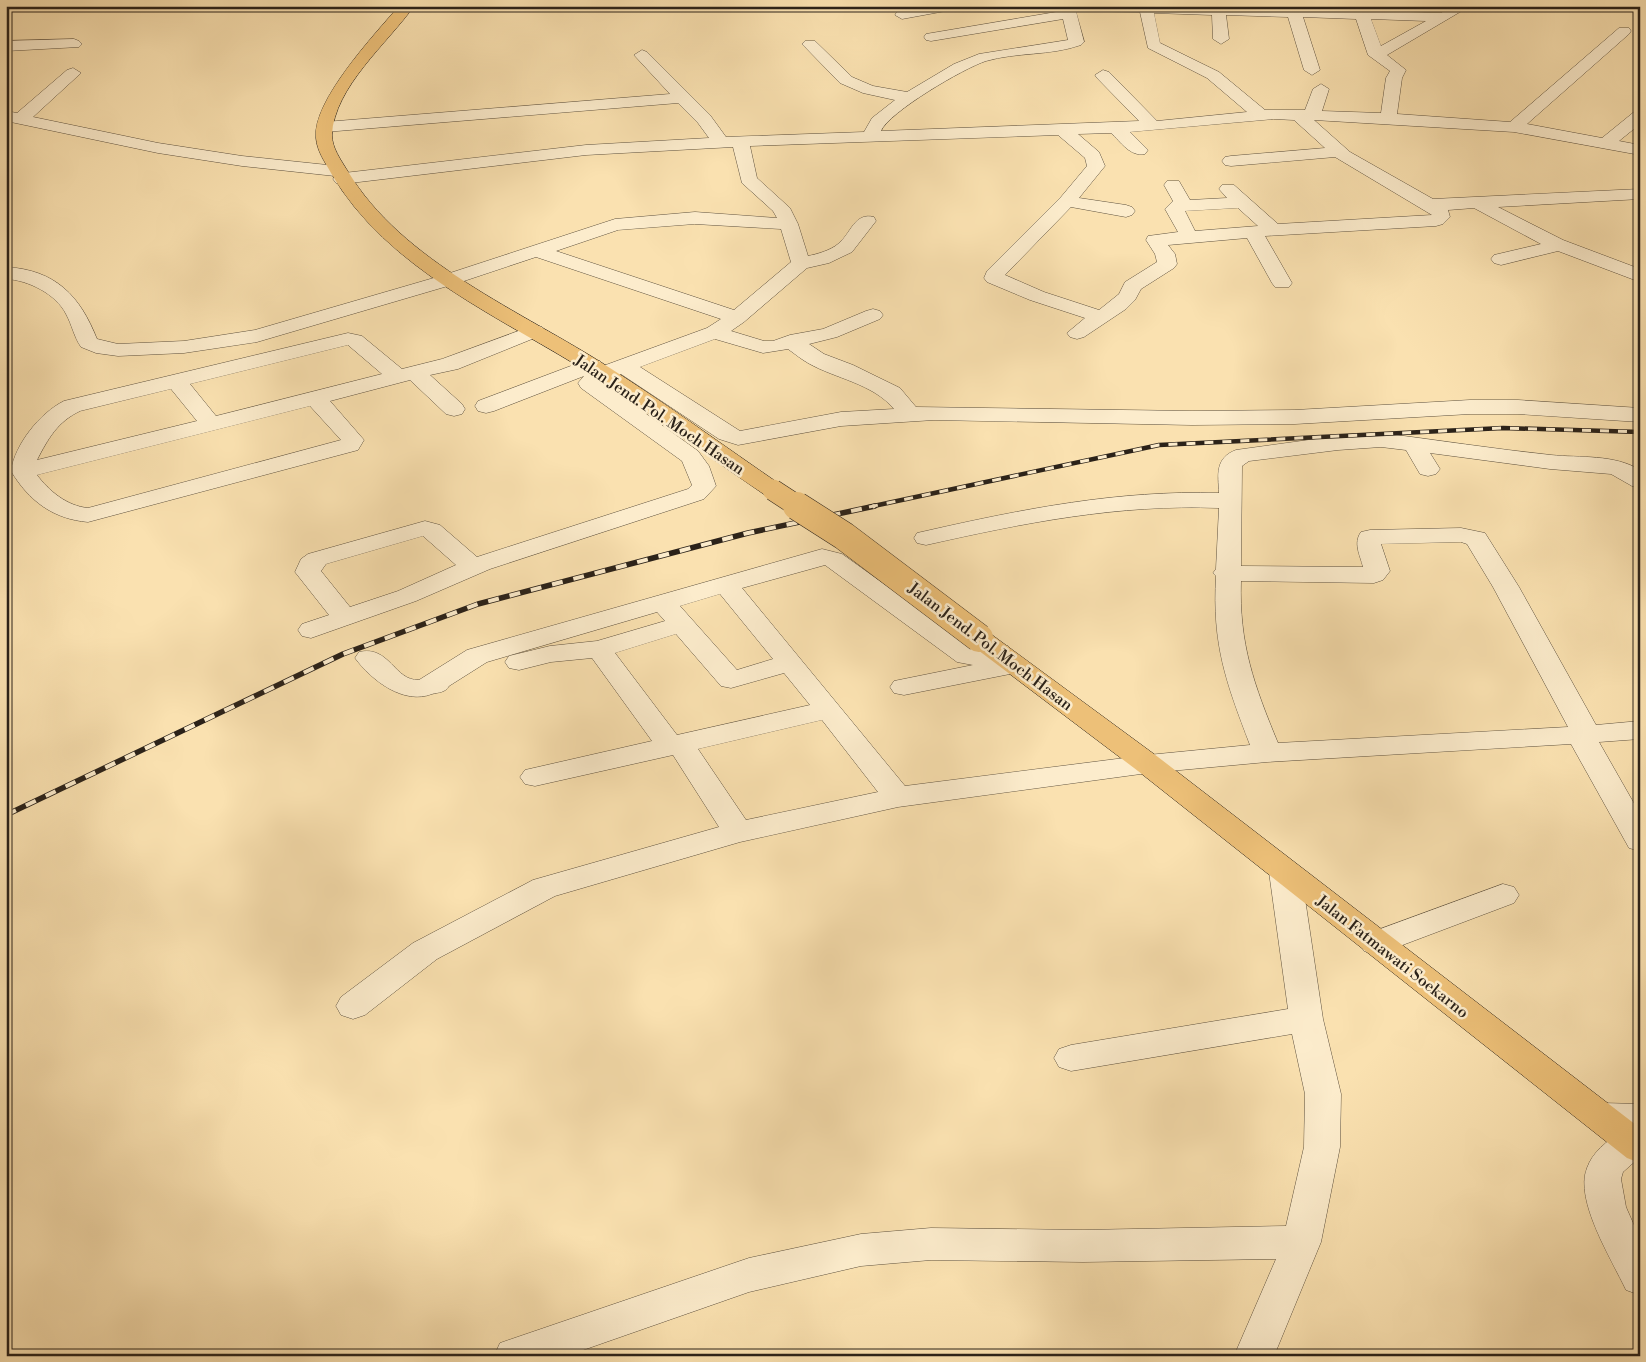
<svg xmlns="http://www.w3.org/2000/svg" width="1646" height="1362" font-family="'Libre Bodoni',serif">
<style>
.lines{fill:none;stroke-linecap:round;stroke-linejoin:round}
.minor-casing{stroke:#5f523f;stroke-width:1}
.major-casing{stroke:#2b2219;stroke-width:1}
.minor{fill:#fceccc;fill-rule:evenodd}
.major{fill:#edc078;fill-rule:evenodd}
.rail-far1-casing{stroke:#2b2219;stroke-width:4.5}
.rail-casing{stroke:#2b2219;stroke-width:5.5}
.rail-far1{stroke:#fceccc;stroke-width:3;stroke-dasharray:9;stroke-linecap:butt}
.rail{stroke:#fceccc;stroke-width:4;stroke-dasharray:11;stroke-linecap:butt}
.major-bridge-far1-casing{stroke:#2b2219;stroke-width:22;stroke-linecap:butt}
.major-bridge-casing{stroke:#2b2219;stroke-width:29;stroke-linecap:butt}
.major-bridge-far1{stroke:#edc078;stroke-width:21}
.major-bridge{stroke:#edc078;stroke-width:28}
.labels{text-anchor:middle;stroke-width:5;stroke-linejoin:round;paint-order:stroke}
.street-label{font-size:16px;fill:#2b2219;stroke:#fceccc}
</style>
<rect width="100%" height="100%" fill="#fae1b0"/>
<filter id="stains"><feTurbulence type="fractalNoise" baseFrequency=".004" numOctaves="4"/><feColorMatrix values="0 0 0 0 .2 0 0 0 0 .09 0 0 0 0 .02 0 0 0 .5 -.17"/></filter>
<radialGradient id="worn" r=".72"><stop offset=".6" stop-color="#630" stop-opacity="0"/><stop offset="1" stop-color="#630" stop-opacity=".3"/></radialGradient>
<g class="lines">
<g class="minor-casing">
<path id="minor" d="M926 6H958L951 10 902 19 895 15 897 12Z
M1059 6H1225L1441 13 1452 6H1470L1387 55 1406 70 1402 78 1397 114 1510 122 1619 28H1629L1631 31 1629 34 1527 124 1602 138 1634 112 1640 111V124L1619 141 1640 145V155L1514 132 1314 120 1350 152 1433 199 1640 189V199L1498 207 1563 240 1640 269V282L1558 251 1501 265 1494 263 1491 259 1494 255 1541 244 1474 208 1448 210 1450 217 1443 224 1436 226 1265 236 1292 283 1289 287H1275L1272 283 1247 238 1168 245 1175 254 1177 264 1174 268 1141 289 1135 300 1126 309 1084 337 1077 339 1070 337 1067 333 1085 318 1030 300 987 282 984 278 987 271 1061 197 1087 166 1085 158 1058 135 750 146 757 178 790 208 798 224 808 256C818 254 831 250 838 244 851 234 854 212 874 217L876 221 852 252 829 263 807 268 744 322 731 331 764 341H773L790 335 823 329 866 311 873 309 880 311 883 315 880 319 837 337 809 344 824 354 853 365 900 388 916 407 1192 411 1295 410 1470 400H1518L1640 408V422L1518 414H1470L1295 424 1192 425 934 420 841 426 738 445 719 439 621 374 603 383 698 451 709 466 716 486 704 499 490 569 416 601 311 638 302 636 298 630 302 624 329 615 295 572 301 559 308 554 425 521 440 525 477 557 688 489 692 485 682 461 581 388 578 383 584 376 494 411 486 413 478 411 475 406 478 401 584 361 592 360 600 361 603 366 707 328 721 319 536 257 458 283 257 342 184 353 118 356 96 353 81 347C74 337 72 325 66 314 56 294 28 280 6 279V267C56 270 80 296 97 339L118 344 184 341 255 330 444 275 615 219 695 212 777 218 773 211 742 183 733 147 586 155 342 184 336 183 333 179 335 176 242 166 158 153 6 121V111L17 113 67 70 73 68 81 73 33 117 158 143 242 156 337 166 343 167 346 171 344 173 586 145 709 138 698 123 678 103 325 132 319 131 317 127 319 123 325 122 670 94 634 55 642 50 647 52 710 115 726 137 864 132 872 118 895 100 863 93 840 83 805 47 802 44 805 41H815L852 77 873 86 907 92 954 64 979 54 1068 40 1063 19 931 41 926 40 924 37 926 34 1062 11ZM1076 11 1140 12 1148 48 1207 78 1247 112 1157 121 1109 72 1103 70 1095 75 1097 78 1139 121 881 131C889 112 964 68 986 61 1017 52 1050 56 1081 45L1084 42ZM1154 13 1212 15 1213 39 1221 44 1229 39 1226 15 1288 17 1304 70 1312 75 1320 70 1303 17 1356 19 1368 55 1390 71 1386 78 1381 113 1322 111 1329 89 1321 84 1313 89 1305 110H1265L1219 72 1160 43ZM1371 19 1426 21 1381 46ZM1274 119 1294 120 1325 148 1231 156 1225 157 1222 161 1225 165 1231 166 1335 157 1432 215 1278 224 1234 185H1222L1219 189 1227 198 1190 200 1179 181H1167L1164 185 1173 201 1165 209 1178 232 1148 236 1146 240 1155 254 1157 262 1125 282 1119 294 1099 310 1044 292 1005 275 1071 207 1126 217 1132 215 1135 211 1132 207 1126 205 1079 198 1105 166 1099 152 1078 134 1111 133C1121 142 1130 157 1145 154L1148 150 1130 132ZM1238 208 1258 226 1195 231 1185 211ZM695 224 781 229 791 262 734 310 556 251 618 230ZM715 339 763 353 788 349C795 354 801 359 808 363 836 379 872 383 894 409L841 412 740 431 640 367ZM423 536 456 565 398 591 350 607 321 571 326 564Z
M74 39 79 41 82 44 79 47 6 51V41Z
M535 325 542 327 545 331 542 335 458 369 430 375 462 404 465 409 462 414 454 416 446 414 410 380 330 401 364 440 358 450 88 522C53 519 29 501 11 471 15 444 40 413 64 401L348 333 362 336 402 369 442 359ZM348 345 382 374 216 416 190 384ZM171 389 197 421 37 460C48 439 57 422 80 411ZM310 406 341 440 88 508C67 506 49 491 37 475Z
M1381 433C1437 440 1494 449 1551 455 1580 458 1614 454 1640 470V488L1632 486 1611 474 1550 469 1430 453 1440 469 1436 474 1428 476 1420 474 1406 450 1381 447 1338 450 1249 461 1242 466 1241 566 1363 567C1360 555 1353 543 1361 532L1370 530 1461 528 1485 533 1519 587 1596 725 1640 721V739L1599 742 1640 814V851L1629 848 1571 744 1267 762 1148 773 898 807 740 842 555 896 437 959 365 1015 353 1019 341 1015 336 1006 341 997 413 943 533 880 719 827 673 755 535 786 525 784 520 777 525 770 652 741 592 658 551 662 519 670 509 668 505 662 509 656 550 646 597 641 665 621 657 612 487 662 449 686C445 693 439 692 432 694 404 705 372 681 355 658L359 652C390 645 394 681 419 680L467 650 822 549 842 554 976 650 998 644 1008 646 1011 652 1008 658 1000 660 1010 662 1014 668 1010 674 904 695 894 693 890 687 894 681 973 665 957 662 825 565 742 588 905 786 1148 755 1250 745C1226 682 1212 645 1216 576L1213 573 1216 569 1219 508C1119 504 1023 523 926 545L917 543 914 538 917 533 926 531C1023 509 1119 490 1219 493 1218 474 1215 458 1236 450L1338 436ZM1461 542 1467 544 1493 587 1568 727 1278 743C1254 685 1239 644 1241 581L1374 583 1383 580 1390 571 1381 544ZM720 594 773 659 737 670 680 606ZM676 634 721 686 731 688 784 673 810 705 677 735 615 653ZM822 720 878 792 746 820 698 749Z
M1285 861 1296 864 1301 872 1323 1019 1341 1094 1340 1147 1321 1242 1274 1356H1234L1276 1259 1083 1262 931 1260 861 1266 749 1292 566 1356H494L500 1343 749 1258 861 1234 931 1228 1083 1230 1286 1226 1304 1147 1305 1094 1292 1034 1071 1071 1059 1067 1054 1058 1059 1049 1071 1045 1288 1009 1269 872 1274 864Z
M1503 884 1514 887 1519 895 1514 903 1376 955 1364 951 1360 943 1364 935Z
M1602 1103 1640 1104V1157L1623 1172 1621 1179 1626 1207 1640 1239V1295L1626 1290C1612 1260 1574 1200 1587 1168 1593 1151 1607 1142 1620 1132L1602 1131 1589 1127 1584 1117 1589 1107Z"/>
</g>
<g class="major-casing">
<path id="major" d="M399 6H414C388 43 334 87 332 135 332 148 341 160 347 170 402 263 522 311 610 368 668 405 724 446 781 485L785 490 781 495 773 497 765 495C707 456 652 414 594 376 503 318 387 270 331 173 325 162 317 151 316 138 312 101 375 34 399 6Z
M979 630 988 632 1158 757 1640 1128V1163L1627 1158 1138 771 970 644 966 638 970 632Z"/>
</g>
<use href="#minor" class="minor"/>
<use href="#major" class="major"/>
<g class="rail-far1-casing">
<path id="rail-far1" d="M869 507 1159 445 1503 428 1640 432"/>
</g>
<g class="rail-casing">
<path id="rail" d="M6 815 343 654 478 604 748 533 875 506"/>
</g>
<use href="#rail-far1" class="rail-far1"/>
<use href="#rail" class="rail"/>
<g class="major-bridge-far1-casing">
<path id="major-bridge-far1" d="M773 490 799 507"/>
</g>
<g class="major-bridge-casing">
<path id="major-bridge" d="M797 506 844 536 979 638"/>
</g>
<use href="#major-bridge-far1" class="major-bridge-far1"/>
<use href="#major-bridge" class="major-bridge"/>
</g>
<g class="labels">
<g class="street-label">
<text transform="translate(660 414) rotate(34)" y="6">Jalan Jend. Pol. Moch Hasan</text>
<text transform="translate(991 646) rotate(37)" y="6">Jalan Jend. Pol. Moch Hasan</text>
<text transform="translate(1393 956) rotate(38)" y="6">Jalan Fatmawati Soekarno</text>
</g>
</g>
<rect width="1646" height="1362" fill="none" stroke="#fae1b0" stroke-width="25"/>
<rect x="8" y="8" width="1631" height="1347" fill="none" stroke="#2b2219" stroke-width="2.5"/>
<rect x="12" y="12" width="1621" height="1337" fill="none" stroke="#2b2219"/>
<rect width="100%" height="100%" filter="url(#stains)"/>
<rect width="100%" height="100%" fill="url(#worn)"/>
</svg>
